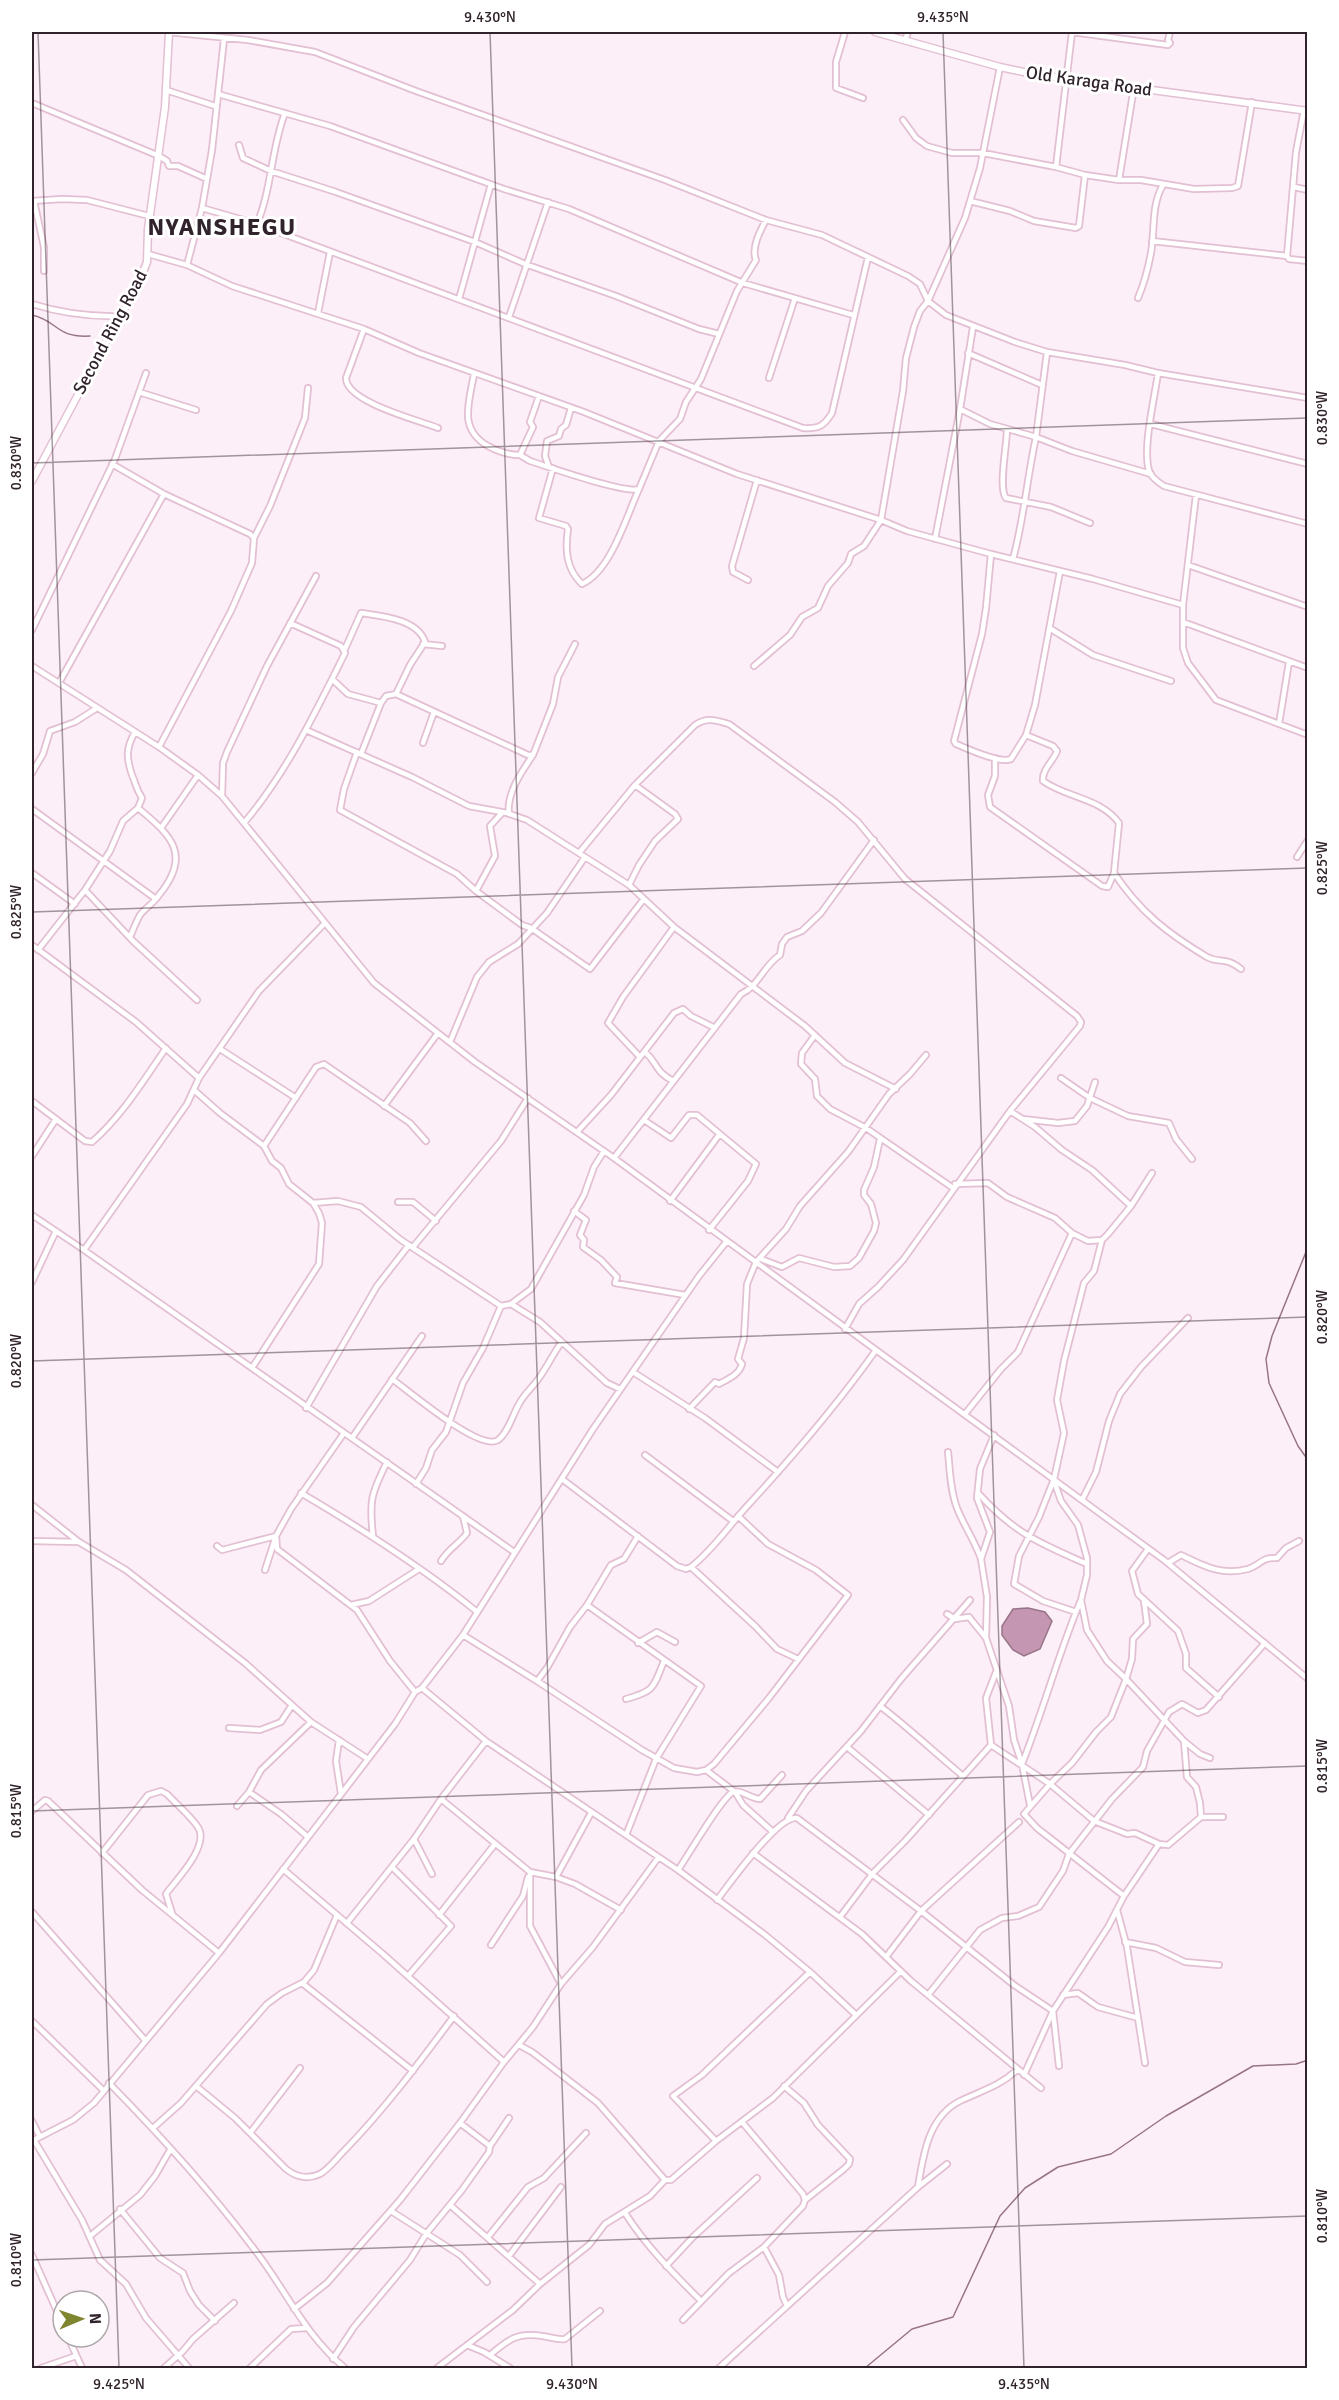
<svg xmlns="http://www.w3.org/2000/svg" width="1339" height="2400" font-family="Signika,sans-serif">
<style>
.water{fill:#c596b1;stroke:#987489;stroke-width:1.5}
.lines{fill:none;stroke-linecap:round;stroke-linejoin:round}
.stream{stroke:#987489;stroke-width:1.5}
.street-casing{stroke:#e3bfd3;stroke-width:8}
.secondary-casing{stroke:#e3bfd3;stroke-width:9}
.street{stroke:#fff;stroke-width:4.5}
.secondary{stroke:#fff;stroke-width:6}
.ticks{fill:none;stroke:#30232b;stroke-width:1.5;stroke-opacity:0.45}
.labels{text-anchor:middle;stroke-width:6;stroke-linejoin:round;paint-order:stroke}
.street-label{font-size:18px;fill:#30232b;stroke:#fff}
.district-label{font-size:24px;font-weight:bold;letter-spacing:1.5px;fill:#30232b;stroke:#fff}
.neatline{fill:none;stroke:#30232b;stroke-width:2}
.ticks-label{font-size:15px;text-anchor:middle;fill:#30232b}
</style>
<rect width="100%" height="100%" fill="#fdeff7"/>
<path class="water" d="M1028 1608 1045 1612 1052 1621 1040 1649 1024 1656 1013 1650 1002 1635V1626L1013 1609Z"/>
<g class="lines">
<path class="stream" d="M32 315C59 321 55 338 90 336
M1308 1247 1272 1336 1266 1359 1269 1383 1298 1446 1308 1460
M865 2368 912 2329 953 2317 1000 2216 1025 2188 1058 2167 1111 2154 1166 2116 1253 2066 1296 2064 1308 2060"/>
<g class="street-casing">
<path id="street" d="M168 32 248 40 315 52 416 91 665 180 766 220 822 235 908 276 920 284 928 301 946 315 1015 342 1047 352 1125 365 1158 373 1308 398
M845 32 836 62V88L863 98
M1072 32 1168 45 1170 43 1168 40 1170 32
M905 40 908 32
M166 90 215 106
M218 94 330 126 504 189 569 209 743 283 853 315
M32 103 159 156 167 161 169 166H178L207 179
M1304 110 1296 152 1287 256 1289 259 1308 261
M903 120 916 138 927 146 952 153H983L1056 167 1072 32
M239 145 243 158 271 171 336 192 475 242 525 264 616 296 699 329 719 334
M1056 167 1085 175 1119 180H1141L1194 189 1232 188 1238 186 1252 102
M1119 180 1134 87
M1294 187 1308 190
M32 201 62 199 87 200 149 216
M34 201 44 247V271
M970 201 1010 211 1034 221 1076 228 1079 226 1085 175
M202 208 257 224 803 428C819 429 824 426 832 413L868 257
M257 224C272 188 271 149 285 113
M1152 241 1287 256
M148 254 187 265 232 286 364 329 419 353 584 412 737 474 881 520 907 531 991 554 986 608 982 634 954 741 956 744C968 749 1000 764 1011 759L1026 735 1035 705 1060 571
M187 265 202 208 212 150 224 39
M1138 298C1144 284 1148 269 1151 253 1155 230 1151 205 1163 185
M459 299 491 184
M32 304C61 313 89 317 120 316
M318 313 330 252
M509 317 548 202
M364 329 346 378C346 402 418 420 438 428
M968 353 1042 385
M1158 373C1155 396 1141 453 1150 473 1153 479 1158 482 1164 486L1308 524
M474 374C469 403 458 429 488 446 499 452 508 455 520 455L533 427 530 422 539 396
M769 378 795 298
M139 392 196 410
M960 409 990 424 1036 437 1047 352
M1151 424 1308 464
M1007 429C1007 445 998 488 1006 498L1051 507 1090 523
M520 455 530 461C549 467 625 494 639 489L659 441 680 419 686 402 701 379 737 291 756 260C751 248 760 231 766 220
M112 464 164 494 250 534 254 538 252 563 231 611 159 747
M549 467 545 456 547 441 559 436 561 429 566 425 571 408
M553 468 539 518 566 526 568 529C565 550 566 569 582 584 611 571 626 517 639 489
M1196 495 1183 605V648L1188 663 1216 700 1308 735
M254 538 270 506 305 418 308 388
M935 539 960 409 973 327
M991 554 1093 579 1183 605
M1013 559C1024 519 1027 478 1036 437L1072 451 1151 474
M1188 565 1308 607
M748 580 733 572 732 566 757 480
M1183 622 1308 668
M1051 629 1093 655 1171 681
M32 630 115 459 146 373
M423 644 442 646
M345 649 361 613C381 616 418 619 425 642L410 665 396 694
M32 666 159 747 198 775 222 796 374 983 475 1062 614 1158 876 1350C837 1405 795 1454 750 1503 730 1524 714 1549 691 1567L686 1569 677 1566 562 1479
M754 666 790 635 802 617 818 608 828 586 848 563 851 554 864 546 881 520 903 391 906 358 914 327 920 311 928 301 965 218 980 168 1000 67
M332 679 348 694 381 703
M59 683 164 494
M1279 724 1289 662
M306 730 412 777 469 806 507 813 527 820 629 885 674 927 805 1026 845 1063 896 1089
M423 743 434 712
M357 752 344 789 340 810 457 874 476 891 522 925 531 928 590 969 643 900
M361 754 381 703 386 696 396 694 528 755H533C522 771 506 794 509 814
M533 755 553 704 558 677 575 644
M995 758V776L988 795 990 807 1102 886 1108 887 1114 873 1119 823C1101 798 1067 798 1043 781 1042 769 1053 762 1057 751L1053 746 1026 735
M32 773 43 754 50 731 75 722 97 708
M222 796 223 763 227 752 267 666 316 576
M32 809 156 899
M244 823C287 772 315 713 345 653L341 646 290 623
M161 828 198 775
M579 853 635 785 695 725C707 717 715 720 729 724L835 802 858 822 905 879 1077 1016 1081 1022 1080 1026 1010 1111 903 1260 878 1287 859 1304 845 1329
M1297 857 1308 840
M32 873 75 904
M1114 873C1140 912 1167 933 1207 957 1220 964 1225 956 1241 969
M629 885 639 865 655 841 678 819 675 814 635 785
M85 890 133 941 197 1000
M476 891 495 856 490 826 502 813
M130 937C133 930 136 922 140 915 145 908 154 903 159 895 192 855 172 836 138 808
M32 945 136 1022 199 1078 259 991 324 924
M38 950 85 890 110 851 123 821 138 808 142 798C136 789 136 784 132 775 126 757 126 748 135 732
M815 1035 802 1053 801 1064 815 1079 817 1096 830 1109 866 1128 953 1188
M450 1042 477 977 489 962 518 944 547 913 585 857
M220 1049 296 1098
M645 1052C659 1064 653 1070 673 1081
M639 1056 608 1023 623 997 674 927
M1061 1078 1090 1098 1128 1116 1169 1123 1176 1139 1192 1159
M194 1090 220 1113 264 1146 272 1161 281 1168 289 1184 313 1203 319 1213 322 1223 319 1264 252 1368
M32 1101 85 1141 92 1142C122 1116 143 1081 166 1048
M384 1106 438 1033
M1010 1111 1035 1127 1062 1150 1092 1170 1131 1206
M1023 1119 1058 1123 1075 1121 1087 1106 1095 1082
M644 1120 671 1138 689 1115H697L756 1164 748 1181 709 1230
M577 1132 611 1095 674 1013 683 1009 691 1016 715 1028
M264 1146 316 1067 324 1064 410 1123 426 1141
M32 1156 56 1119
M614 1158 741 994C759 986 763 966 780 955L782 944 787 937 802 931 821 913 874 840
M955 1184 988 1183 1007 1197 1055 1218 1072 1233 1088 1241 1102 1240 1108 1234 1131 1206 1152 1173
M670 1201 719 1135
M398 1202H413L436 1221
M313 1203 338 1201 361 1207 401 1240 501 1306 511 1304 531 1289 584 1195 594 1167 604 1151
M574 1211 586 1220 580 1235 584 1240 583 1247 601 1260 617 1277 615 1283 685 1295
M32 1215 84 1250 514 1552
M413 1247 501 1141 528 1098
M84 1250 187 1104 199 1078
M761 1259 782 1267 799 1258 834 1267 850 1266 859 1258 874 1231 876 1223 871 1204 864 1195V1190L874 1167 880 1139
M32 1282 56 1231
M511 1304 540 1322 607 1383 620 1389
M876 1350 1164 1560 1308 1679
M633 1372 705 1418 778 1472
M392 1379C409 1391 480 1452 498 1440 508 1433 513 1414 519 1404 524 1394 533 1387 539 1378 547 1367 553 1354 561 1343
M306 1408 377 1286 409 1245
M689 1409 715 1382 719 1384C728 1379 739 1375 742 1364L738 1359 744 1338 747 1284 756 1262 786 1229 800 1206 848 1152 889 1094 910 1074 926 1055
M965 1414 1001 1369 1018 1352 1072 1233
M344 1433 291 1509 276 1536 277 1549 357 1610 390 1661 415 1692
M352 1438 422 1336
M948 1452C950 1470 950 1490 957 1508 964 1526 974 1539 981 1559
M645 1455 733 1521
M1054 1481 1061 1501 1078 1525 1087 1558V1575L1081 1600 1087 1630 1107 1661 1126 1679 1111 1717 1096 1732 1072 1763 1050 1784 1024 1814 1037 1828 1124 1896
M416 1484 426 1468 432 1450 446 1432 463 1383 483 1348 501 1306
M301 1493C362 1529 422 1567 476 1611
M978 1493C1014 1533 1039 1543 1087 1564
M1082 1500 1096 1472 1109 1421 1120 1394 1141 1367 1188 1318
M32 1505 79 1542 126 1570 245 1663 311 1722 368 1759
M373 1536C369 1501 371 1494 387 1462
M32 1541 79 1542
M217 1546 222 1550 276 1536 265 1570
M1148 1549 1132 1571 1138 1594 1178 1631 1186 1654V1668L1219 1697
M441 1561C448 1549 459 1544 467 1533L463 1516
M1168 1563 1181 1555C1204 1566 1221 1576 1248 1569 1261 1565 1261 1557 1277 1558L1286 1548 1299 1541
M691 1567 755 1626 777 1649 798 1659
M1144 1601 1147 1624 1133 1639 1132 1659 1126 1679 1184 1741 1187 1777 1196 1787 1200 1803 1201 1817
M351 1605 369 1601 419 1569
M587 1605 611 1565 624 1559 638 1536
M1076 1612 1043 1601 1014 1584 1019 1556 1039 1517 1054 1479 1064 1433 1057 1400 1064 1361 1084 1283 1094 1271 1102 1240
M947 1614 955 1619 969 1617 986 1638 1009 1706 1014 1740 1022 1764C1043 1711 1058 1655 1080 1602
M463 1635 537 1681 547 1668 570 1627 587 1605 701 1686 656 1759 626 1835
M986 1638 987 1597 981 1559 990 1532 977 1498 980 1469 994 1435
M638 1643 657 1632 675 1642
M537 1681 642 1750 674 1768 697 1772 706 1770 714 1764 769 1698 848 1595 816 1570 768 1544 738 1516
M422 1688 486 1741 678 1870 764 1934 810 1972 855 2014
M626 1699C655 1691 653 1688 664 1661
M880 1706C909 1728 935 1753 963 1776
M229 1728 260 1730 281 1722 292 1705
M339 1740 336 1761 341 1794
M486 1741 441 1799 530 1872 556 1877 575 1884 621 1910
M1184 1741 1200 1754 1210 1758
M991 1745 986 1698 996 1672
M847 1747 929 1815
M1022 1764 1030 1805
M706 1770 735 1792 743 1805 773 1832
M249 1792 261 1770 311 1722
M237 1806 249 1792 281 1814 308 1837
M32 1811 45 1800 48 1801 142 1890 219 1953
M788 1818 806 1791 861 1731 901 1679 970 1600
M414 1839 432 1874
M102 1853 148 1795 161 1791 167 1794C175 1803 194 1819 199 1829 208 1848 176 1880 166 1894L172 1913
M753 1853 862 1934 911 1981 1041 2088
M392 1867 451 1926 408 1976
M283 1869 383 1954 504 2062
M678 1870C688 1856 721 1798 733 1792 741 1789 751 1799 760 1799L782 1775
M530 1872V1926L561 1984
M556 1877 591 1813
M717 1900C730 1883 778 1815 797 1818L921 1911 1014 1985 1053 2011 1059 2066
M1117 1910 1127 1947 1145 2063
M32 1912 145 2040
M439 1915 495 1844
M840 1917 873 1873 905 1841 991 1745 1050 1784 1094 1821 1127 1834 1135 1833 1159 1844
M347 1923 414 1839 441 1799
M1125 1942 1156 1948 1185 1962 1219 1965
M491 1945 523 1896 528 1877
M886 1957 921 1911 1019 1822
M302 1983 413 2071
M928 1995 980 1930 1002 1918 1018 1916 1039 1907 1063 1871 1069 1854 1112 1799 1143 1767 1147 1751 1169 1712 1182 1704 1198 1713 1206 1710 1265 1643
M1063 1995 1078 1993 1098 2007 1138 2018
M32 2021 103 2090
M519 2045 532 2052 598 2103 665 2180
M1024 2075 1053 2011 1108 1927 1124 1896 1159 1844 1168 1845 1201 1817H1223
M109 2083C159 2134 208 2188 251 2245 284 2286 304 2335 345 2368
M196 2086 235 2118 286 2169C296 2177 307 2180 320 2174 329 2169 336 2159 343 2152 384 2110 419 2063 454 2016
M784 2086 804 2103 818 2125 850 2159 849 2164 844 2169 805 2200
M32 2121 40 2137
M153 2128 181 2103 267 2004 282 1993 304 1982 314 1970 337 1915
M250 2133 300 2068
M34 2140 82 2220 100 2260 126 2284 146 2318 189 2368
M32 2141 73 2120 94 2103 219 1953 395 1724 415 1692 422 1688 463 1635 593 1429 699 1276 727 1241
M716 2141 673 2096 702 2075 810 1972
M490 2146 509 2118
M918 2187C923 2156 928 2117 960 2101 981 2091 1000 2086 1017 2070
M450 2205 540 2284
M120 2209 160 2258 183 2273 190 2291 199 2305 215 2321
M391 2211 460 2255 487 2282
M625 2213C646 2246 673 2273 701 2301
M90 2236 140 2195 155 2176 170 2150
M488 2237 528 2187 544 2178 586 2133
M764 2247 779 2275 783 2297 787 2306
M32 2255 63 2325
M509 2256 561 2187
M666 2266 693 2237 757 2178
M294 2309 327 2283 400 2200 460 2123 504 2062 533 2027 561 1984 593 1947 658 1858
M683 2320 729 2273 764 2247 803 2206 805 2200 803 2194 742 2122
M68 2337 82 2368
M467 2345 484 2352 510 2368
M490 2355C508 2340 517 2332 542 2336 550 2337 557 2340 565 2339L600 2311
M333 2359 354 2327 410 2260 426 2234 462 2190 489 2152 490 2146 460 2123
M41 2368 76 2356
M164 2368 183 2351 193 2339 234 2303
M250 2368 291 2329 306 2328
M437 2368 513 2310 540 2284 589 2245 605 2224 650 2196 665 2180H671L716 2141 773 2098 901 1971
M719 2368 918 2187 947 2164"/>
</g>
<g class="secondary-casing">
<path id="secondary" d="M875 32 1000 67 1033 74 1308 111
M32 481 120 316 133 297 147 262 148 229 165 107 169 32"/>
</g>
<use href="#street" class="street"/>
<use href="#secondary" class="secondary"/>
</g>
<path class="ticks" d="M38 32 119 2368M490 32 572 2368M943 32 1024 2368M32 463 1308 418M32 912 1308 868M32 1361 1308 1317M32 1811 1308 1766M32 2260 1308 2216"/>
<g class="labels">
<g class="street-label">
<text transform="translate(1089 81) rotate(8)" y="6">Old Karaga Road</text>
<text transform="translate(110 332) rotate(-62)" y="6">Second Ring Road</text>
</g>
<g class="district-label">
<text x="222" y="235">NYANSHEGU</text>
</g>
</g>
<rect width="1339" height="2400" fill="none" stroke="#ffffff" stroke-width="66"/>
<g transform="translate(81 2319) rotate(88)"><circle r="28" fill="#ffffff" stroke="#aca7aa" stroke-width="1.5"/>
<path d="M0-4.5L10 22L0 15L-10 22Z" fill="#80852f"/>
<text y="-9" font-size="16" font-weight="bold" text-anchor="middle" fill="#30232b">N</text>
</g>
<rect x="33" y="33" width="1273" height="2334" class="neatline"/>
<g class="ticks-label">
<text x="490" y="22">9.430°N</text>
<text x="943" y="22">9.435°N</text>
<text transform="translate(1322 418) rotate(-90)" y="5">0.830°W</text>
<text transform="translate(16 463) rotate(-90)" y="5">0.830°W</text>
<text transform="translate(1322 868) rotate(-90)" y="5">0.825°W</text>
<text transform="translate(16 912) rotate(-90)" y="5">0.825°W</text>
<text transform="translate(1322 1317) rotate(-90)" y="5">0.820°W</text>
<text transform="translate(16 1361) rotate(-90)" y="5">0.820°W</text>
<text transform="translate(1322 1766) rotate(-90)" y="5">0.815°W</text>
<text transform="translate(16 1811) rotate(-90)" y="5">0.815°W</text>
<text transform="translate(1322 2216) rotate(-90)" y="5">0.810°W</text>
<text transform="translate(16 2260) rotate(-90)" y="5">0.810°W</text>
<text x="119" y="2389">9.425°N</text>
<text x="572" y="2389">9.430°N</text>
<text x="1024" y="2389">9.435°N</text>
</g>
</svg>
